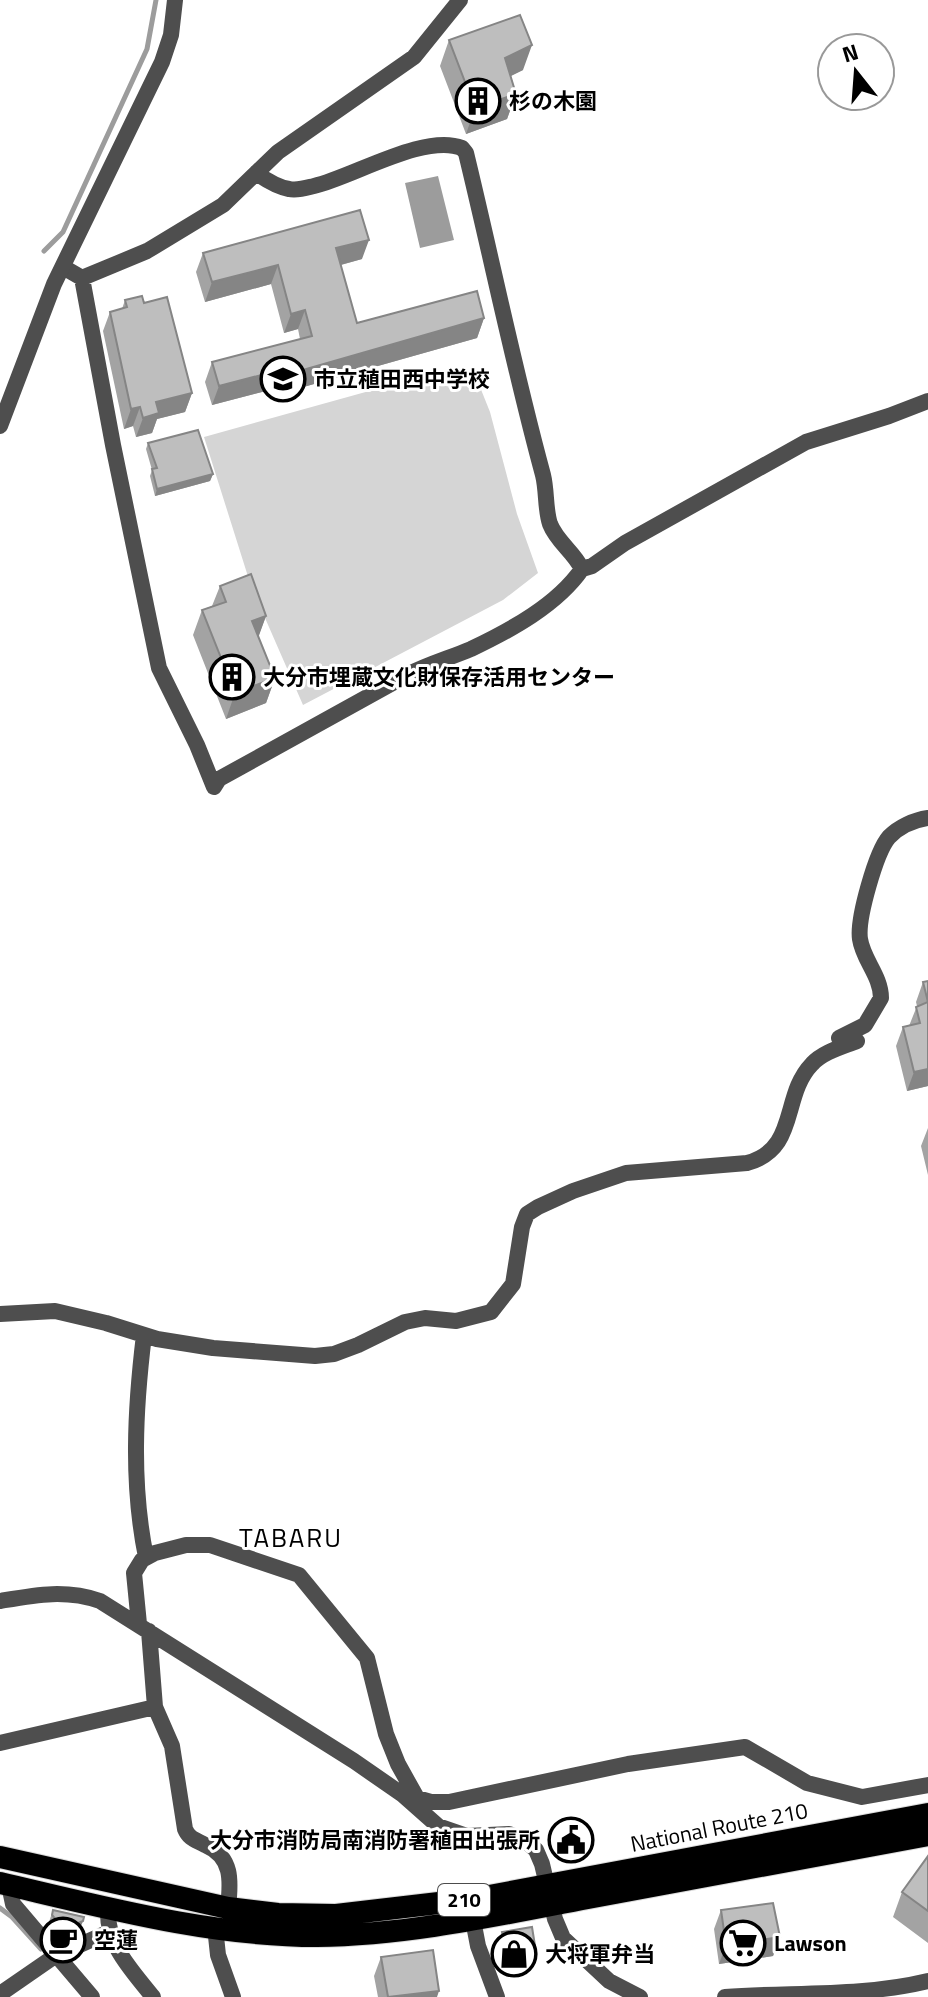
<svg xmlns="http://www.w3.org/2000/svg" width="928" height="1997" font-family="'Titillium Web','Noto Sans JP',sans-serif">
<style>
.green{fill:#d5d5d5}
.water{fill:#9c9c9c}
.lines{fill:none;stroke-linecap:round;stroke-linejoin:round}
.stream{stroke:#9c9c9c;stroke-width:5}
.trunk-casing{stroke:#dbdbdb;stroke-width:24}
.minor{stroke:#4e4e4e;stroke-width:16}
.tertiary{stroke:#4e4e4e;stroke-width:16}
.trunk{stroke:#000;stroke-width:22}
.wall{fill:#a3a3a3}
.shaded-wall{fill:#858585}
.building{fill:#bebebe;stroke:#858585;stroke-width:2}
.labels{text-anchor:middle;stroke-width:6;stroke-linejoin:round;paint-order:stroke}
.shield{fill:#fff;stroke:#4c4c4c;stroke-width:2}
.shield-label{font-size:20px;font-weight:bold;fill:#000}
.poi-label{font-size:22px;font-weight:bold;fill:#000;stroke:#fff;text-anchor:start}
.street-label{font-size:22px;fill:#000;stroke:#fff}
.quarter-label{font-size:26px;letter-spacing:2px;fill:#000;stroke:#fff}
</style>
<rect width="100%" height="100%" fill="#fff"/>
<path class="green" d="M452 368 478 382 490 412 517 514 538 573 503 600 303 705 251 586 204 437Z"/>
<path class="water" d="M438 176 454 240 420 248 405 183Z"/>
<g class="lines">
<path class="stream" d="M44 251 63 232 147 49 156 0
M0 1908 12 1917 41 1949"/>
<g class="trunk-casing">
<path id="trunk" d="M0 1857 228 1908 278 1914 336 1915 473 1899 928 1814
M0 1883C103 1907 210 1936 317 1936 408 1935 498 1915 588 1898 701 1877 815 1856 928 1835"/>
</g>
<path class="minor" d="M63 267 82 278 113 445 159 668 197 745 214 787 219 779 407 675C428 664 450 658 471 649 511 630 557 605 582 569 574 552 557 542 550 524 545 509 547 491 543 475 514 369 492 260 466 153L462 148C424 133 353 177 314 186 306 188 297 191 289 189 277 187 266 180 256 173
M82 278 147 251 223 205 278 152 414 57 460 0
M582 569 592 566 625 543 806 442 889 416 928 401
M839 1038 865 1025 881 998C881 976 863 960 860 939 857 919 876 852 889 837 899 827 914 820 928 818
M0 1314 55 1311 106 1323 157 1339 213 1348 315 1356 334 1354 358 1345 405 1322 425 1318 456 1321 491 1312 513 1284 522 1227 527 1214 538 1207 573 1191 626 1173 747 1163C799 1149 781 1096 812 1064 823 1052 842 1047 857 1041
M144 1335C135 1409 131 1484 146 1557
M0 1601C35 1595 65 1589 100 1601L354 1761 403 1795 438 1826 467 1836 509 1834 525 1840 536 1850 542 1864 555 1919 563 1938 609 1981 640 1997
M139 1624 134 1573 142 1560 155 1553 186 1545H210L299 1575 367 1658 386 1734 398 1764 417 1798 415 1803
M149 1631 155 1707 172 1746 185 1829C189 1839 196 1840 205 1845 233 1857 231 1881 228 1908
M0 1743 155 1707
M417 1798 431 1802H449L628 1764 745 1747 807 1783 862 1797 928 1785
M9 1885 13 1904 92 1997
M108 1908C106 1945 131 1969 153 1997
M473 1920 478 1946 497 1997
M215 1927 218 1955 233 1997
M0 1994 55 1956 109 1932
M725 1997C792 1992 862 1997 928 1981"/>
<path class="tertiary" d="M0 426 54 284 162 62 171 35 175 0"/>
<use href="#trunk" class="trunk"/>
</g>
<path class="wall" d="M449 40 523 70 511 76 516 94 507 119 466 134 440 66Z
M203 253 362 259 341 265 357 323 484 318 477 338 268 397 266 391 212 405 205 382 212 362 300 339 298 329 284 333 271 284 205 302 196 272Z
M125 300 144 303 192 393 185 412 157 419 152 433 136 437 133 426 124 429 103 331 110 312 122 309Z
M148 443 213 474 210 481 155 496 150 476 152 470 146 449Z
M220 586 266 616 258 637 275 678 266 703 226 719 193 635 202 610 212 606Z
M928 981V1086L907 1091 896 1046 903 1027 909 1026 917 1006 916 1002 923 982Z
M928 1128V1175L921 1146Z
M928 1856V1943L893 1917 902 1892Z
M53 1910 78 1934 60 1942 47 1928Z
M721 1910 780 1937 773 1956 719 1964 714 1929Z
M502 1932 536 1952 531 1965 505 1968 504 1963 501 1964 497 1945Z
M381 1957 437 1997H378L374 1976Z"/>
<path class="shaded-wall" d="M532 45 523 70 496 83 505 58Z
M516 94 507 119 466 134 475 108Z
M369 240 362 259 329 268 336 248Z
M278 265 271 284 205 302 212 282Z
M305 310 298 329 284 333 291 314Z
M484 318 477 338 268 397 275 378Z
M273 372 266 391 212 405 219 386Z
M192 393 185 412 157 419 152 433 136 437 143 418 156 402Z
M140 407 133 426 124 429 131 409Z
M213 474 210 481 155 496 157 489Z
M266 616 257 641 252 621Z
M275 678 266 703 226 719 235 693Z
M928 1069V1086L907 1091 914 1072Z
M83 1921 78 1934 60 1942 64 1929Z
M780 1937 773 1956 719 1964 726 1945Z
M509 1950 504 1963 501 1964 506 1951Z
M536 1952 531 1965 505 1968 510 1955Z
M439 1991 437 1997H391Z"/>
<path class="building" d="M520 15 532 45 505 58 516 94 475 108 449 40Z
M360 210 369 240 336 248 357 323 477 291 484 318 275 378 273 372 219 386 212 362 312 336 305 310 291 314 278 265 212 282 203 253Z
M142 296 144 303 167 297 192 393 156 402 159 413 143 418 140 407 131 409 110 312 127 307 125 300Z
M198 430 213 474 157 489 152 469 157 468 148 443Z
M251 574 266 616 252 621 275 678 235 693 202 610 226 602 220 586Z
M928 981V1069L914 1072 903 1027 920 1023 916 1007 928 1002 923 982Z
M928 1856V1911L902 1892Z
M773 1903 780 1937 726 1945 721 1910Z
M53 1910 84 1917 83 1921 64 1929 52 1915Z
M532 1927 536 1952 510 1955 509 1950 506 1951 502 1932Z
M433 1950 439 1991 388 1997 381 1957Z"/>
<defs>
<g id="building-ring" transform="scale(2.3)"><circle r="9.5" fill="#fff" stroke="#000" stroke-width="1.5"/><path d="M-4-6H4V6H1V3H-1V6H-4ZM-2.5-4.3h1.7v1.8h-1.7ZM.8-4.3h1.7v1.8H.8ZM-2.5-1h1.7V.8h-1.7ZM.8-1h1.7V.8H.8Z" fill="#000"/></g>
<g id="school-ring" transform="scale(2.3)"><circle r="9.5" fill="#fff" stroke="#000" stroke-width="1.5"/><path d="M0-5L7-2L0 1L-7-2ZM-4 1L0 2.5L4 1V4Q0 6-4 4Z" fill="#000"/></g>
<g id="civic-ring" transform="scale(2.3)"><circle r="9.5" fill="#fff" stroke="#000" stroke-width="1.5"/><path d="M-.6-6.5H3V-4.5H.6V-3L4-1V1h2V6H-6V1h2V-1L-.6-3ZM-1.2 2.5V6h2.4V2.5Z" fill="#000"/></g>
<g id="cafe-ring" transform="scale(2.3)"><circle r="9.5" fill="#fff" stroke="#000" stroke-width="1.5"/><path d="M-5.5-4.5H6V0H3Q3 3.5 0 3.5H-2.5Q-5.5 3.5-5.5 0ZM3-3.2v2h1.7v-2ZM-6 4.5H4V6H-6Z" fill="#000"/></g>
<g id="supermarket-ring" transform="scale(2.3)"><circle r="9.5" fill="#fff" stroke="#000" stroke-width="1.5"/><path d="M-6-5.5h2.5l.6 2H6L4.5 2H-2.5L-4.4-4H-6ZM-1.5 3.2a1.3 1.3 0 1 0 .1 0ZM3 3.2a1.3 1.3 0 1 0 .1 0Z" fill="#000"/></g>
<g id="shop-ring" transform="scale(2.3)"><circle r="9.5" fill="#fff" stroke="#000" stroke-width="1.5"/><path d="M-5-2.5h2.3a2.7 3.5 0 0 1 5.4 0H5L5.5 6h-11ZM-1.5-2.5h3a1.5 2.3 0 0 0-3 0Z" fill="#000"/></g>
</defs>
<g fill-rule="evenodd">
<use href="#building-ring" x="478" y="101"/>
<use href="#school-ring" x="283" y="379"/>
<use href="#building-ring" x="232" y="677"/>
<use href="#civic-ring" x="571" y="1840"/>
<use href="#cafe-ring" x="63" y="1940"/>
<use href="#supermarket-ring" x="743" y="1943"/>
<use href="#shop-ring" x="514" y="1954"/>
</g>
<g class="labels">
<rect class="shield" x="438" y="1884" width="52" height="32" rx="6"/>
<g class="shield-label">
<text x="464" y="1907">210</text>
</g>
<g class="poi-label">
<text x="509" y="109">杉の木園</text>
<text x="314" y="387">市立稙田西中学校</text>
<text x="263" y="685">大分市埋蔵文化財保存活用センター</text>
<text x="540" y="1848" text-anchor="end">大分市消防局南消防署稙田出張所</text>
<text x="94" y="1948">空蓮</text>
<text x="774" y="1951">Lawson</text>
<text x="545" y="1962">大将軍弁当</text>
</g>
<g class="street-label">
<text transform="translate(719 1827) rotate(-11)" y="8">National Route 210</text>
</g>
<g class="quarter-label">
<text x="291" y="1547">TABARU</text>
</g>
</g>
<g transform="translate(856 72) rotate(343)"><circle r="38" fill="#ffffff" stroke="#999999" stroke-width="2"/>
<path d="M0-6L14 30L0 20L-14 30Z" fill="#000000"/>
<text y="-12" font-size="22" font-weight="bold" text-anchor="middle" fill="#000000">N</text>
</g>
</svg>
